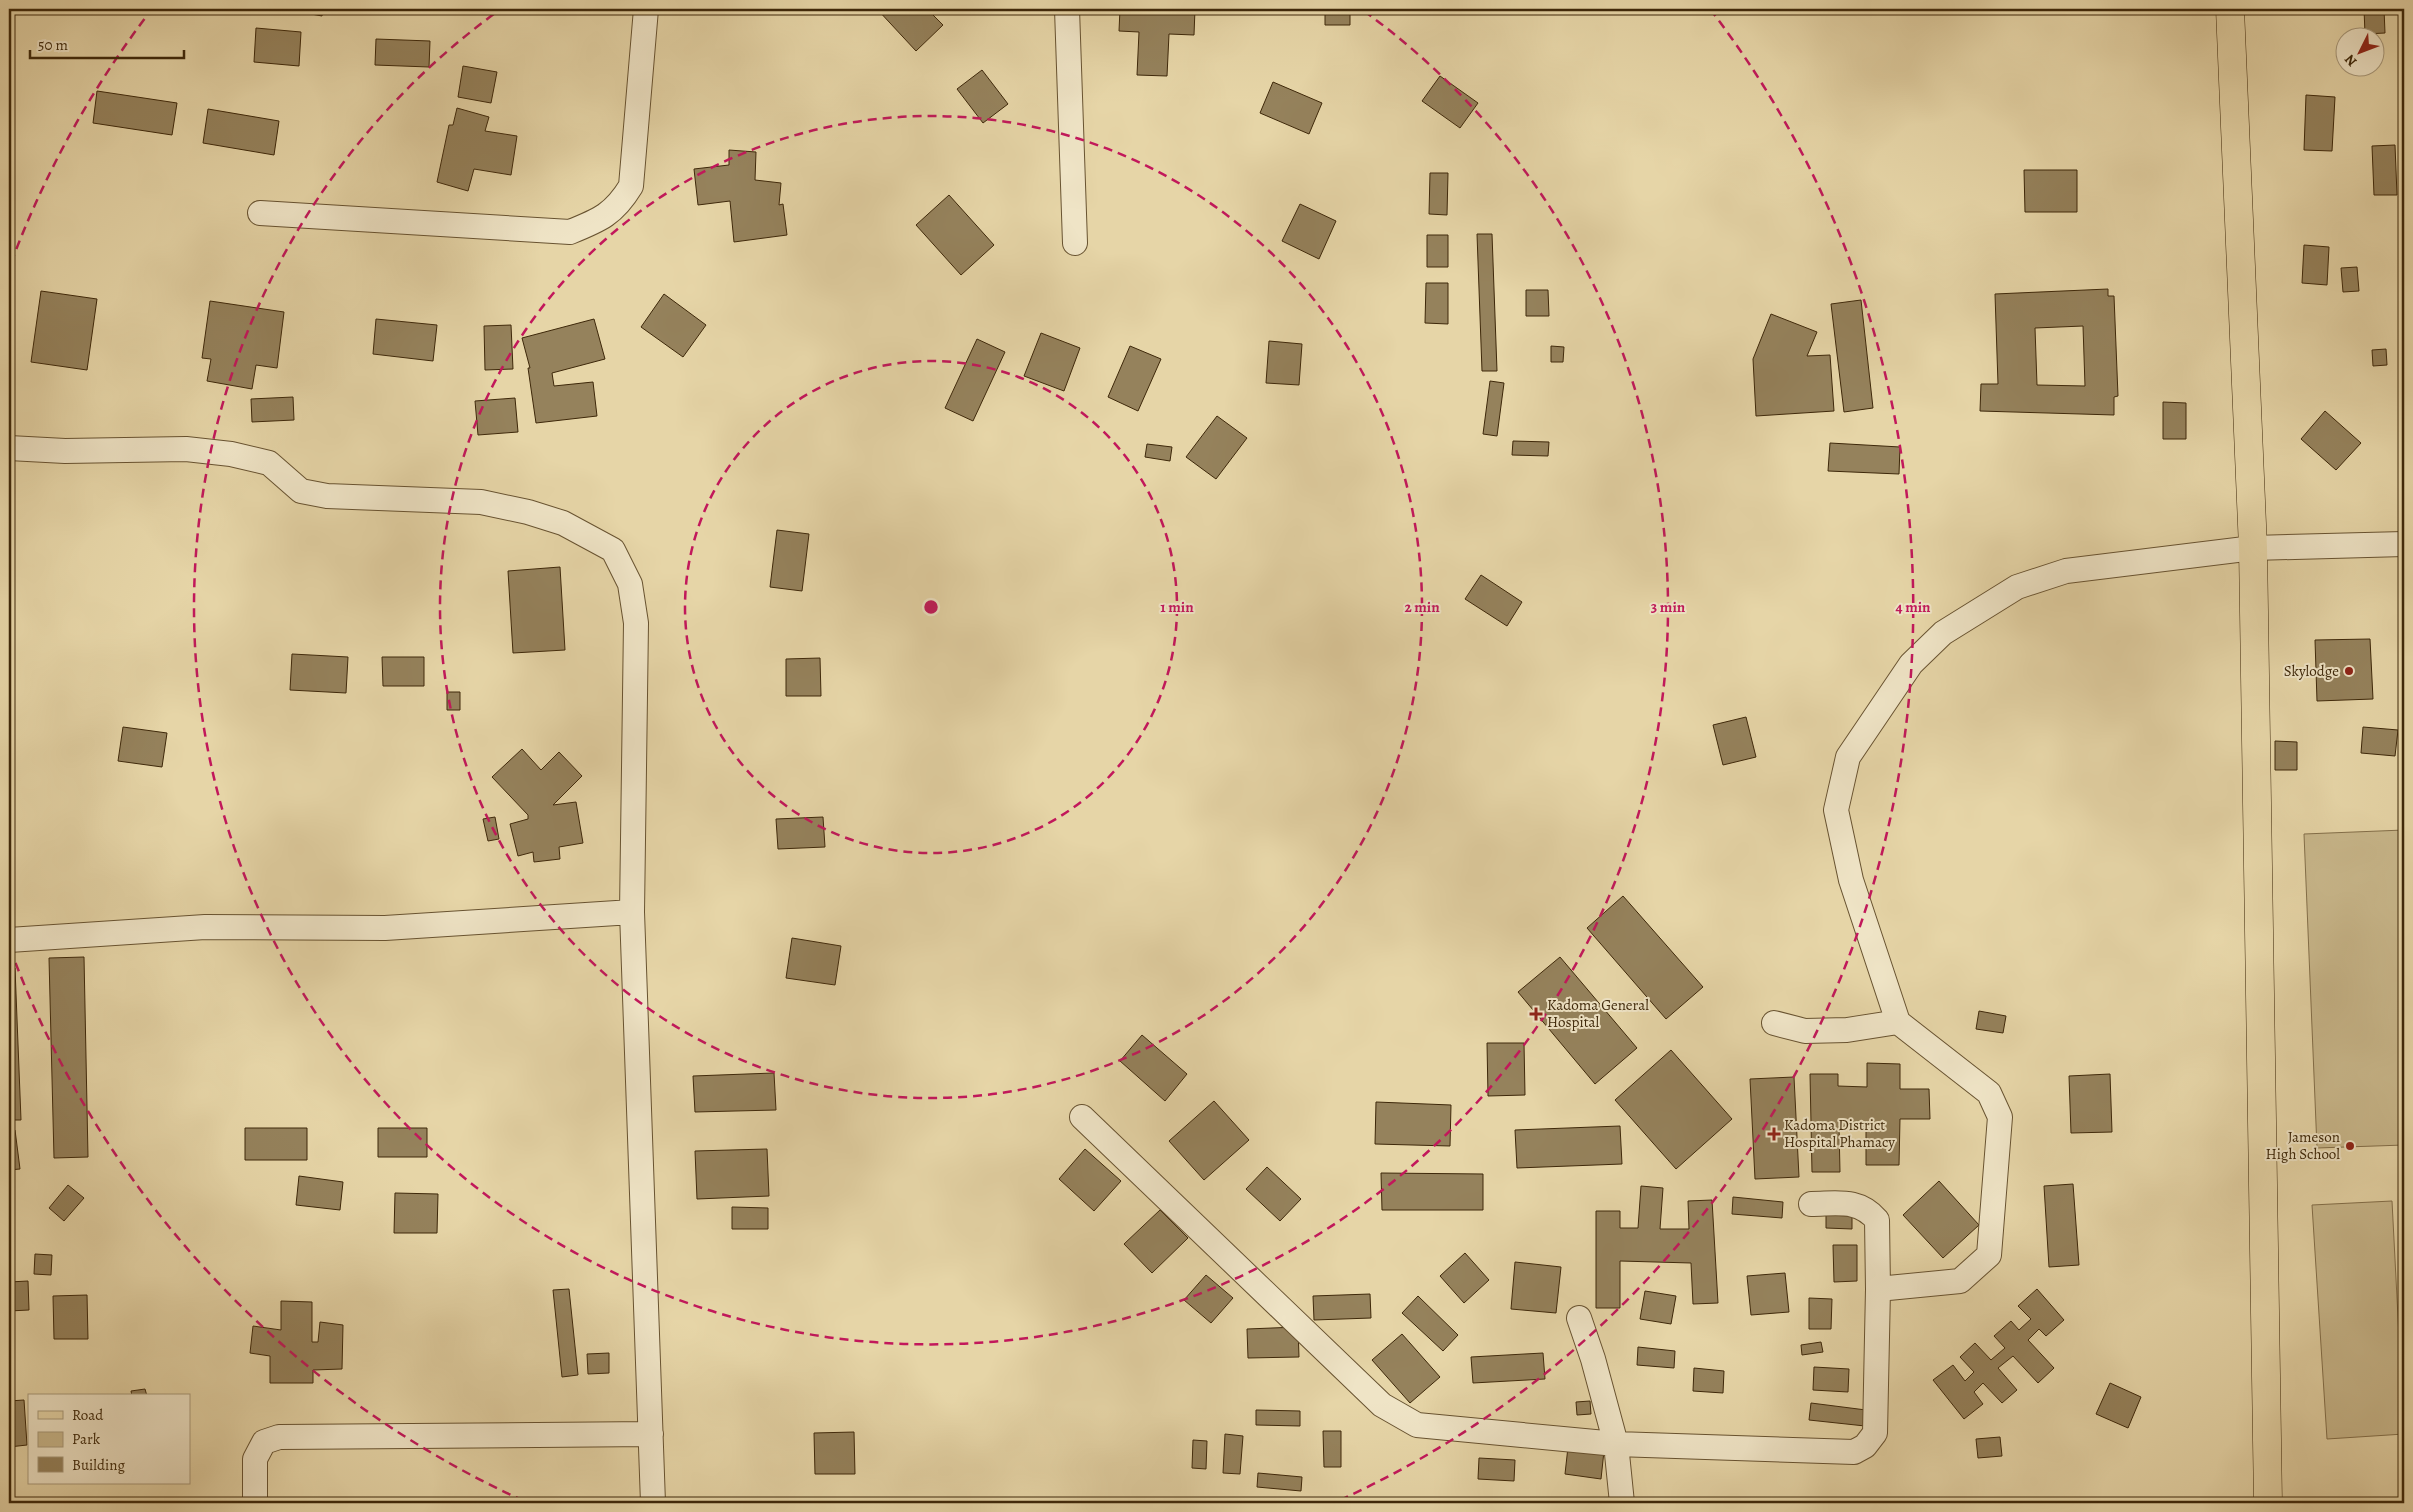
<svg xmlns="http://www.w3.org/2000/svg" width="2413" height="1512" font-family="Alegreya,serif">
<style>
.green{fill:#c9b88c;stroke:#84704b}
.building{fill:#95825c;stroke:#3e280a;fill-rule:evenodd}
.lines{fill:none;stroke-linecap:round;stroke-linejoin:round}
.minor-casing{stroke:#685331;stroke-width:26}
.major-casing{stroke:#3e280a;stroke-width:29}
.minor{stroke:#efe4c6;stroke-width:24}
.major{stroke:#e6d5a7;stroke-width:28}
.ring{fill:none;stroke:#c2185b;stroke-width:2.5;stroke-dasharray:9 6}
.poi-dot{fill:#8f2418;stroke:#efe4c6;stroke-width:2}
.labels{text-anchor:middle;stroke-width:4;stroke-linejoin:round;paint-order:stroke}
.poi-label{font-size:15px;fill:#3e280a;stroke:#efe4c6;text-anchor:end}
.centre{fill:#c2185b;stroke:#efe4c6;stroke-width:2.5}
.ring-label{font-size:15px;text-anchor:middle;font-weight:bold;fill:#c2185b;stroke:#efe4c6;stroke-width:4;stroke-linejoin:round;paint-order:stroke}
</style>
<rect width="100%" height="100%" fill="#e6d5a7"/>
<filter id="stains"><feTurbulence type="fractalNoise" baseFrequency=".004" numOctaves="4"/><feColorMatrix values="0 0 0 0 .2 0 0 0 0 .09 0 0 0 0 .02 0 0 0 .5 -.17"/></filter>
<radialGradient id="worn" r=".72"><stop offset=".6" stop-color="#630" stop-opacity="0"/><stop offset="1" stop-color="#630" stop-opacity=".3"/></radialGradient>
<path class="green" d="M2404 830V1145L2317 1148 2304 834Z
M2392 1201 2404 1434 2327 1439 2312 1205Z"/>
<path class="building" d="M284 9H323L322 16Z
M877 9H927L943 25 916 51Z
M1120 9H1195L1194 35 1169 34 1167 76 1137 75 1139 32 1119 31Z
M1325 9H1350V25H1325Z
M2364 9H2384L2385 33 2365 34Z
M256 28 301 32 299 66 254 62Z
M376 39 430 41 429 67 375 65Z
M463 66 497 72 491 103 458 97Z
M982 70 1008 104 983 123 957 89Z
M1440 76 1478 103 1460 128 1422 101Z
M1273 82 1322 103 1309 134 1260 113Z
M97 91 177 103 172 135 93 123Z
M2306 95 2335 97 2332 151 2304 150Z
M457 108 489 117 485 131 517 136 511 175 474 169 468 191 437 182 449 125H453Z
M208 109 279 121 274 155 203 143Z
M2395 145 2397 195H2374L2372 146Z
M729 150 756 152 755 180 781 183 779 205 783 204 787 235 734 242 730 201 698 205 694 169 729 165Z
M2024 170H2077V212H2025Z
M1430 173H1448L1447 215 1429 214Z
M949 195 994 245 961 275 916 225Z
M1300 204 1336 221 1319 259 1282 241Z
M1477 234H1492L1497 371H1482Z
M1427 235H1448V267H1427Z
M2304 245 2329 247 2327 285 2302 283Z
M2357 267 2359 291 2343 292 2341 268Z
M1426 283H1448V324L1425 323Z
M2108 289V296H2114L2118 396 2114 397V415L1980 411 1981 384H1998L1995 294ZM2083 326 2085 386 2037 385 2035 328Z
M1526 290H1548L1549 316H1526Z
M41 291 97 299 87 370 31 362Z
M664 294 706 325 683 357 641 327Z
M1861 300 1873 408 1844 412 1831 304Z
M210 301 284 312 277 368 256 365 252 389 207 381 211 359 202 358Z
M1771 314 1817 332 1807 356 1830 355 1834 411 1756 416 1753 359Z
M376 319 437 325 433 361 373 354Z
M594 319 605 359 552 373 554 386 593 382 597 416 536 423 528 368H530L522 338Z
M511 325 513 369 485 370 484 326Z
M1041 333 1080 348 1064 391 1024 376Z
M977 339 1005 352 973 421 945 408Z
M1269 341 1302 344 1299 385 1266 383Z
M1130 346 1161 359 1138 411 1108 397Z
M1551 346 1564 347 1563 362H1551Z
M2386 349 2387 365 2373 366 2372 350Z
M1490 381 1504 383 1497 436 1483 434Z
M293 397 294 420 252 422 251 399Z
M515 398 518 432 478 435 475 401Z
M2163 402 2186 403V439H2163Z
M2325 411 2361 443 2336 470 2301 439Z
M1217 416 1247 438 1216 479 1186 457Z
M1513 441 1549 442 1548 456 1512 455Z
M1830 443 1900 447 1899 474 1828 471Z
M1147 444 1172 447 1170 461 1145 457Z
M777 530 809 534 802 591 770 587Z
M560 567 565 650 513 653 508 571Z
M1481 575 1522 602 1507 626 1465 599Z
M2370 639 2373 699 2317 701 2315 640Z
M292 654 348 657 346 693 290 690Z
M382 657H424V686H383Z
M820 658 821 696H786V659Z
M447 692H460V710H447Z
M1746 717 1756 757 1723 765 1713 725Z
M123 727 167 733 162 767 118 761Z
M2363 727 2398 730 2395 756 2361 753Z
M2275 741 2297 742V770H2275Z
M522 749 541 770 559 752 582 776 553 805 576 802 583 843 559 847 560 859 534 862 533 852 518 856 510 824 528 819V815L492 777Z
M495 817 499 839 488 841 483 819Z
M823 817 825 847 778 849 776 819Z
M1623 896 1703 987 1666 1019 1587 928Z
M792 938 841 946 835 985 786 978Z
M84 957 88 1157 54 1158 49 958Z
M1560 957 1637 1048 1595 1084 1518 992Z
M9 968H15L21 1120H9Z
M1979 1011 2006 1016 2003 1033 1976 1029Z
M1142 1035 1187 1074 1165 1101 1120 1061Z
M1487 1043H1524L1525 1095 1488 1096Z
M1671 1050 1732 1119 1676 1169 1615 1100Z
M1867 1063 1900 1064V1089H1929L1930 1119H1900L1899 1165H1866V1127L1839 1126 1840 1172H1812L1810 1074H1838V1086L1867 1087Z
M774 1073 776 1110 695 1112 693 1076Z
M2110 1074 2112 1132 2071 1133 2069 1076Z
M1794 1077 1799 1177 1755 1179 1750 1079Z
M1214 1101 1249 1140 1204 1180 1169 1141Z
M1376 1102 1451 1105 1450 1146 1375 1144Z
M1620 1126 1622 1164 1517 1168 1515 1130Z
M245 1128H307V1160H245Z
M378 1128H427V1157H378Z
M15 1130 20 1169 9 1170V1131Z
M767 1149 769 1196 697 1199 695 1151Z
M1085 1149 1121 1181 1094 1211 1059 1179Z
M1267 1167 1301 1199 1280 1221 1246 1189Z
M1381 1173 1483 1174V1210H1382Z
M299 1176 343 1182 340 1210 296 1205Z
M1939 1181 1979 1225 1943 1258 1903 1215Z
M2073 1184 2079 1265 2049 1267 2044 1186Z
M68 1185 84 1198 64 1221 49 1208Z
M1641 1186 1663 1188 1660 1229H1689L1688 1201 1712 1200 1718 1303 1693 1304 1691 1263 1620 1261V1308H1596V1211H1620V1228H1638Z
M395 1193 438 1194 437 1233H394Z
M1733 1197 1783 1202 1782 1218 1732 1214Z
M732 1207 768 1208V1229H732Z
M1160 1210 1188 1238 1152 1273 1124 1244Z
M1826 1215 1852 1216V1229L1826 1228Z
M1833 1245H1857V1281L1834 1282Z
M1465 1253 1489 1280 1464 1303 1440 1276Z
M35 1254 52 1255 51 1275 34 1274Z
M1515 1262 1561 1267 1556 1313 1511 1309Z
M1785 1273 1789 1312 1751 1315 1747 1276Z
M1206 1275 1233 1298 1211 1323 1184 1300Z
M28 1281 29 1310 9 1311V1282Z
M569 1289 578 1375 562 1377 553 1290Z
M2037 1289 2064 1320 2046 1336 2039 1329 2028 1340 2054 1368 2038 1383 2013 1356 1998 1368 2017 1390 2002 1403 1983 1383 1974 1392 1983 1404 1964 1419 1933 1380 1953 1365 1965 1381 1974 1372 1960 1357 1975 1343 1991 1360 2005 1348 1994 1336 2011 1321 2019 1330 2031 1319 2018 1306Z
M1645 1291 1676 1296 1671 1324 1640 1319Z
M1370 1294 1371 1318 1314 1320 1313 1296Z
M87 1295 88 1339H54L53 1296Z
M1418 1296 1458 1335 1443 1351 1402 1313Z
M1809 1298 1832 1299 1831 1329H1809Z
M281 1301 312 1302V1342H318L320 1322 343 1325 342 1369 313 1370V1383H270V1356L250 1353 253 1326 281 1330Z
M1298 1327 1299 1357 1248 1358 1247 1329Z
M1402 1334 1440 1377 1410 1403 1372 1360Z
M1821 1342 1823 1352 1802 1355 1801 1345Z
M1638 1347 1675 1351 1674 1368 1637 1365Z
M609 1353V1373L588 1374 587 1354Z
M1543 1353 1545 1379 1473 1383 1471 1357Z
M1814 1367 1849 1369 1848 1392 1813 1390Z
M1694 1368 1724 1371 1723 1393 1693 1391Z
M2110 1383 2141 1397 2128 1428 2096 1414Z
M145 1389 147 1396H132L131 1391Z
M24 1400 27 1445 9 1447V1401Z
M1590 1401 1591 1414 1577 1415 1576 1402Z
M1811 1403 1866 1410 1865 1426 1809 1420Z
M1256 1410 1300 1411V1426L1256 1425Z
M1323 1431H1341V1467H1324Z
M854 1432 855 1474H815L814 1433Z
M1225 1434 1243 1436 1240 1474 1223 1473Z
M2000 1437 2002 1456 1978 1458 1976 1439Z
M1193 1440 1207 1441 1206 1469 1192 1468Z
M1568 1447 1604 1451 1601 1479 1565 1474Z
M1479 1458 1515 1460 1514 1481 1478 1479Z
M1258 1473 1302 1477 1301 1491 1257 1487Z"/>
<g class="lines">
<g class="minor-casing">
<path id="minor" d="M1067 9 1075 243
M260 213 570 232C600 220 614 214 631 186L646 9
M9 448 65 451 186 449 231 454 269 463 301 491 327 496 481 502 528 512 563 523 613 550 630 584 636 623 632 912 653 1503
M9 940 205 927 385 928 632 912
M1898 1022 1851 880 1836 810 1848 757 1911 664 1943 633 2017 587 2066 571 2253 548 2404 544
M1774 1023 1805 1031 1847 1030 1898 1022 1989 1093 2000 1117 1989 1255 1960 1281 1878 1289
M1082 1117 1382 1405 1417 1425 1616 1444 1854 1452 1865 1446 1875 1433 1878 1289 1877 1220C1858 1198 1837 1204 1811 1204
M1579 1318 1593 1359 1616 1444 1622 1503
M255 1503V1459L264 1442 279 1437 651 1434"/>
</g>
<g class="major-casing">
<path id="major" d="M2230 9 2253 548 2268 1503"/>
</g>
<use href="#minor" class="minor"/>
<use href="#major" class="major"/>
</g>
<g class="ring">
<circle cx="931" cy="607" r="246"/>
<circle cx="931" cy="607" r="491"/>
<path d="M1364 11A737 737 0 1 1 498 11"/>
<path d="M524 1501A982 982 0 0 1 11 951M11 263A982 982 0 0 1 152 9M1710 9A982 982 0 0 1 1338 1501"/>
</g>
<g class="poi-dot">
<circle cx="2349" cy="671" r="5"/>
<path d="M1533.5 1006.5h5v5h5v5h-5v5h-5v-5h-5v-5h5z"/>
<path d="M1771.5 1126.5h5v5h5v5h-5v5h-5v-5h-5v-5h5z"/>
<circle cx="2350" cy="1146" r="5"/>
</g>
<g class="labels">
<g class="poi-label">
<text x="2339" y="676">Skylodge</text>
<text x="1547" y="1010" text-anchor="start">Kadoma General<tspan x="1547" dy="17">Hospital</tspan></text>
<text x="1784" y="1130" text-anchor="start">Kadoma District<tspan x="1784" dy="17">Hospital Phamacy</tspan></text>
<text x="2340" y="1142">Jameson<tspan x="2340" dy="17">High School</tspan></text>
</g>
</g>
<circle cx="931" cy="607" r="8" class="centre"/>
<g class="ring-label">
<text x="1177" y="612">1 min</text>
<text x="1422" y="612">2 min</text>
<text x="1668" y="612">3 min</text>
<text x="1913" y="612">4 min</text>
</g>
<rect width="2413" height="1512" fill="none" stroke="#e6d5a7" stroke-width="30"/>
<rect x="10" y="10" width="2393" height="1492" fill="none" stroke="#3e280a" stroke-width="2.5"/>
<rect x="15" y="15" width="2383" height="1482" fill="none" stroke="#3e280a"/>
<rect x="28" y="1394" width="162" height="90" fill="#efe4c6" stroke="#a8997b"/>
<rect x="38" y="1411" width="25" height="8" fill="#e6d5a7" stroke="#a8997b"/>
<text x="72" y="1420" font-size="15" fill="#3e280a">Road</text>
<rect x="38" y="1432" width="25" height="15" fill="#c9b88c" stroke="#a8997b"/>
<text x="72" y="1444" font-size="15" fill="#3e280a">Park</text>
<rect x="38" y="1457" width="25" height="15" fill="#95825c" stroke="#a8997b"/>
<text x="72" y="1470" font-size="15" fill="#3e280a">Building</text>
<g transform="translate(2360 52) rotate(228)"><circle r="24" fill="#efe4c6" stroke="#a8997b"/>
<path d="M0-4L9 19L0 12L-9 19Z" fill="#8f2418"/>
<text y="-8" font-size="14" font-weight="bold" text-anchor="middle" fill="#3e280a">N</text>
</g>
<path d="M30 50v8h154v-8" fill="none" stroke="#3e280a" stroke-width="2.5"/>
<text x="38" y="50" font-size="15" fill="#3e280a" stroke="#efe4c6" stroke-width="4" paint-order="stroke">50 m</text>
<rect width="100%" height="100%" filter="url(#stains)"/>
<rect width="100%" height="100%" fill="url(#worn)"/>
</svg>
